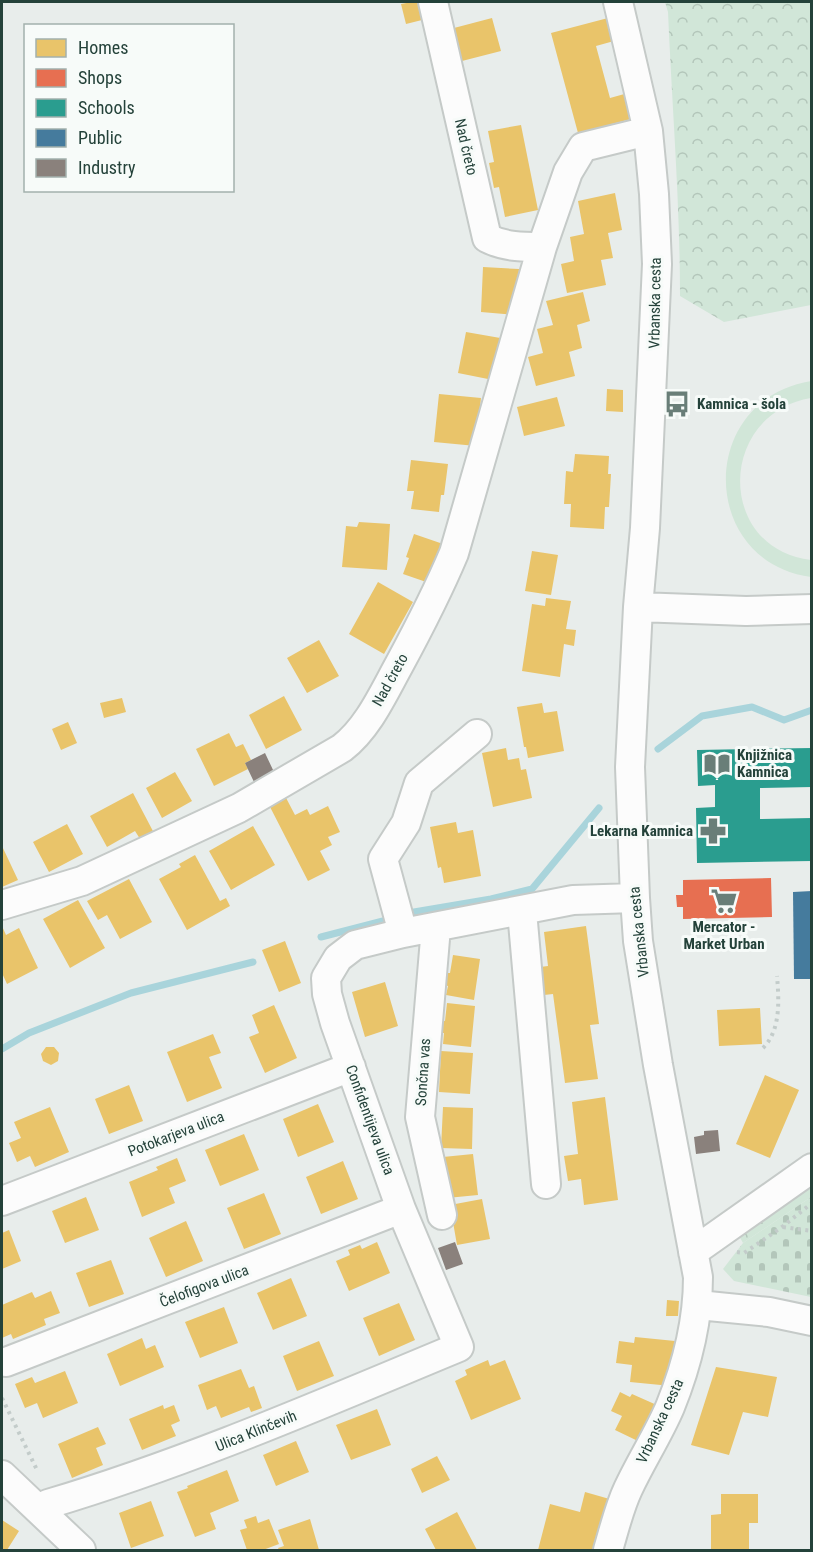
<svg xmlns="http://www.w3.org/2000/svg" width="813" height="1552" font-family="'Roboto Condensed',sans-serif">
<style>
.forest{fill:url(#forest-crowns)}
.cemetery{fill:url(#cemetery-stones)}
.garden{fill:#d1e6d8}
.homes{fill:#e9c46a}
.shops{fill:#e76f51}
.schools{fill:#2a9d8f}
.public{fill:#457b9d}
.industry{fill:#8a817c}
.lines{fill:none;stroke-linecap:round;stroke-linejoin:round}
.stream{stroke:#a9d4db;stroke-width:7}
.minor-casing{stroke:#c5cac8;stroke-width:32}
.path{stroke:#c3ccca;stroke-width:4;stroke-dasharray:3 4.5;stroke-linecap:butt}
.minor{stroke:#fcfcfc;stroke-width:28}
.labels{text-anchor:middle;stroke-width:6;stroke-linejoin:round;paint-order:stroke}
.street-label{font-size:15px;fill:#24423a;stroke:#f7fbf9}
.poi-label{font-size:15px;font-weight:bold;fill:#24423a;stroke:#f7fbf9;text-anchor:start}
</style>
<defs>
<pattern id="forest-crowns" width="20" height="18" patternUnits="userSpaceOnUse" patternTransform="scale(1.5)"><rect width="20" height="18" fill="#d1e6d8"/><path d="M2 6a3 3 0 1 1 6 0M12 15a3 3 0 1 1 6 0" fill="none" stroke="#b3c6ba"/></pattern>
<pattern id="cemetery-stones" width="16" height="16" patternUnits="userSpaceOnUse" patternTransform="scale(1.5)"><rect width="16" height="16" fill="#d1e6d8"/><path d="M2 7V4a2 2 0 0 1 4 0v3zM10 15v-3a2 2 0 0 1 4 0v3z" fill="#b3c6ba"/></pattern>
</defs>
<rect width="100%" height="100%" fill="#e8edeb"/>
<path class="forest" d="M665 2H811V305L724 322 680 296C680 201 672 107 668 12Z
M811 1181V1197L743 1243 738 1234Z"/>
<path class="cemetery" d="M811 1197V1297L734 1281 723 1269 743 1243Z"/>
<path class="garden" d="M811 381V398C717 414 716 549 811 560V577C699 562 696 400 811 381Z"/>
<path class="homes" d="M412 2H426L430 18 406 24 401 4Z
M492 18 501 51 462 61 454 28Z
M608 18 614 41 596 46 610 98 628 93 635 118 578 133 551 33Z
M521 125 538 210 505 217 499 187 494 188 489 163 494 162 488 131Z
M615 193 622 230 608 233 613 258 601 260 606 285 567 293 561 264 574 261 570 237 584 234 578 201Z
M483 267 519 269 516 315 481 312Z
M583 292 590 321 577 325 582 348 569 352 575 376 536 386 528 357 543 353 537 329 553 325 546 301Z
M466 332 506 339 498 381 458 373Z
M607 389 623 390V412L606 411Z
M439 394 481 398 476 446 434 442Z
M557 397 565 426 524 436 517 407Z
M575 454 609 456 608 474H611L609 507H605L604 529 570 527 571 504H564L566 471 573 472Z
M411 460 448 464 444 495H441L439 512 411 509 414 491H407Z
M359 522 390 524 387 570 342 567 346 526 357 527Z
M414 534 446 545 432 584 403 574 409 558 406 557Z
M532 551 558 555 551 595 525 591Z
M378 582 413 602 384 654 349 634Z
M546 598 571 601 566 629 576 630 574 646 564 644 560 677 522 671 532 604 545 606Z
M319 640 339 676 307 693 287 658Z
M284 696 302 730 266 749 249 715Z
M122 698 126 712 104 718 100 703Z
M542 703 544 713 557 711 564 751 528 758 526 747H524L517 707Z
M68 722 77 743 61 750 52 729Z
M229 733 236 747 243 744 251 760 245 763 248 769 214 786 196 749Z
M506 748 508 760 519 758 521 770 526 769 532 798 493 807 482 753Z
M175 772 192 801 162 818 146 788Z
M133 793 155 835 142 842 135 831 107 847 90 816Z
M284 794 295 815 307 809 310 815 328 806 340 832 328 837 332 845 320 851 330 870 308 881 268 803Z
M456 822 458 833 473 830 481 876 444 883 441 867 438 868 430 827Z
M67 824 83 854 49 872 33 842Z
M253 826 275 865 231 890 209 851Z
M2 846 18 880 2 887Z
M195 855 220 901 226 898 230 906 187 930 159 879 181 867 179 864Z
M129 879 152 922 120 939 107 915 98 920 87 901Z
M78 900 105 948 70 968 43 919Z
M2 926 6 935 19 928 38 968 7 984 2 973Z
M586 926 599 1024 590 1025 598 1079 565 1083 553 994 544 995 540 967 548 966 544 932Z
M285 941 301 983 279 992 262 950Z
M453 955 480 959 474 1000 446 995 448 986 445 985 447 973H450Z
M385 982 398 1026 365 1037 352 992Z
M447 1003 475 1006 471 1047 443 1044 444 1033H440L441 1020 445 1021Z
M274 1005 297 1058 265 1073 249 1037 259 1033 252 1015Z
M760 1008 762 1044 719 1046 717 1010Z
M213 1034 221 1053 209 1057 222 1088 187 1102 167 1052Z
M46 1047H54L59 1053 58 1061 51 1065 43 1061 41 1054Z
M441 1051 473 1053 470 1094 439 1092Z
M765 1075 799 1090 770 1158 736 1144Z
M129 1085 143 1121 109 1134 95 1099Z
M605 1097 618 1200 584 1205 581 1179 568 1181 564 1156 578 1154 572 1102Z
M318 1104 334 1142 298 1157 283 1119Z
M50 1107 69 1152 35 1167 30 1156 17 1162 9 1143 21 1138 14 1122Z
M443 1107 473 1108 472 1149 441 1148Z
M244 1134 259 1170 220 1186 205 1150Z
M473 1154 478 1195 447 1198 443 1157Z
M177 1158 186 1181 169 1188 175 1203 142 1217 129 1182 158 1170 156 1167Z
M343 1161 358 1199 321 1214 306 1177Z
M264 1193 281 1234 244 1249 227 1208Z
M86 1197 99 1230 65 1243 52 1211Z
M482 1199 490 1239 457 1245 450 1205Z
M186 1221 203 1261 166 1277 149 1238Z
M9 1230 21 1261 2 1269V1233Z
M377 1242 390 1273 349 1291 336 1261 350 1255 348 1250 360 1245 362 1249Z
M111 1260 124 1294 89 1307 76 1273Z
M291 1278 307 1316 273 1330 257 1293Z
M51 1291 60 1313 44 1319 46 1325 13 1339 11 1334 2 1338V1305L32 1292 35 1298Z
M667 1300 679 1301 678 1316H666Z
M399 1303 415 1340 379 1356 363 1318Z
M224 1307 238 1343 200 1358 185 1322Z
M635 1337 675 1341 671 1386 630 1382 632 1365 616 1363 619 1341 634 1343Z
M142 1338 146 1349 155 1345 164 1367 120 1386 107 1354Z
M319 1341 334 1376 297 1391 283 1356Z
M488 1360 490 1366 505 1360 521 1399 471 1420 455 1381 467 1375 465 1370Z
M716 1367 777 1377 768 1417 743 1412 729 1455 691 1445Z
M241 1369 249 1388 254 1386 262 1408 251 1412 249 1407 221 1418 216 1406 207 1410 198 1385Z
M65 1371 78 1403 43 1418 37 1403 25 1408 15 1384 32 1377 35 1383Z
M620 1392 630 1397 632 1394 659 1406 642 1443 615 1430 622 1416 611 1411Z
M163 1405 164 1409 174 1405 180 1421 171 1425 176 1436 142 1450 129 1419Z
M377 1409 391 1445 351 1460 336 1425Z
M98 1427 106 1444 96 1448 103 1465 72 1478 58 1444Z
M296 1441 309 1472 276 1486 263 1455Z
M437 1456 450 1480 422 1493 411 1469Z
M227 1470 239 1501 210 1513 216 1529 195 1537 177 1492 188 1488 187 1486Z
M585 1492 613 1500 602 1550H538L550 1504 580 1512Z
M721 1494H758V1523H749V1550H711V1515L721 1514Z
M151 1501 164 1536 131 1548 119 1513Z
M457 1512 477 1550H436L425 1529Z
M256 1516 258 1523 269 1519 279 1544 263 1550H247L240 1530 247 1528 244 1520Z
M310 1519 319 1550H279L278 1548 284 1546 278 1530Z
M2 1520 19 1531 7 1550H2Z"/>
<path class="shops" d="M771 878 772 917 683 919V907H677L676 895H683V880Z"/>
<path class="schools" d="M812 748V787L760 788V819L812 818V861L697 863 696 808 715 807V785L698 786 697 750Z"/>
<path class="public" d="M812 891V979H794L793 892Z"/>
<path class="industry" d="M265 753 274 772 254 782 245 763Z
M718 1130 720 1151 696 1154 694 1137 704 1135V1131Z
M455 1242 463 1264 446 1270 438 1248Z"/>
<g class="lines">
<path class="stream" d="M658 749 702 716 752 707 784 720 812 710
M414 912 491 899 532 889 599 808
M321 937 383 921
M2 1049 29 1033 131 993 253 962"/>
<g class="minor-casing">
<path id="minor" d="M433 2 487 238C505 247 522 247 542 247
M638 607 746 611 812 609
M2 905 82 881 239 808 342 748C368 728 383 694 399 665 419 628 438 591 454 553L542 247 568 172 583 147 648 131
M522 911 546 1184
M436 927 420 1117 442 1215
M403 933 383 859 406 823 419 783 477 734
M2 1201 351 1067
M693 1252 812 1168
M698 1305 769 1312 812 1321
M6 1362 401 1209
M2 1475 81 1550
M48 1504C189 1462 324 1403 459 1347L401 1209 335 1023 327 994 326 978 338 958 355 945 403 933 573 900 635 898
M608 1550C614 1530 619 1508 628 1489 641 1461 658 1435 670 1407 687 1365 698 1322 698 1277L658 1065 638 941 635 898 630 767 638 607 645 528 657 264 654 194 648 131 618 2"/>
</g>
<path class="path" d="M763 1048C781 1030 779 1000 777 976
M783 1227 812 1231
M737 1252 744 1253 782 1227 812 1203
M2 1398 37 1470"/>
<use href="#minor" class="minor"/>
</g>
<defs>
<g id="bus-bare" transform="scale(2.07)"><path d="M-5-6H5V4H4V6H2V4H-2V6H-4V4H-5ZM-3.5-4V0h7V-4ZM-3.5 1.2v1.5H-2V1.2ZM2 1.2v1.5H3.5V1.2Z" fill="#697e78" stroke="#f7fbf9" stroke-width="2.5" paint-order="stroke"/></g>
<g id="library-bare" transform="scale(2.07)"><path d="M-6-4Q-3-5.5-.7-3.5V5Q-3 3-6 4ZM6-4Q3-5.5 .7-3.5V5Q3 3 6 4Z" fill="#697e78" stroke="#f7fbf9" stroke-width="2.5" paint-order="stroke"/></g>
<g id="pharmacy-bare" transform="scale(2.07)"><path d="M-2-6h4v4h4v4h-4v4h-4v-4h-4v-4h4Z" fill="#697e78" stroke="#f7fbf9" stroke-width="2.5" paint-order="stroke"/></g>
<g id="supermarket-bare" transform="scale(2.07)"><path d="M-6-5.5h2.5l.6 2H6L4.5 2H-2.5L-4.4-4H-6ZM-1.5 3.2a1.3 1.3 0 1 0 .1 0ZM3 3.2a1.3 1.3 0 1 0 .1 0Z" fill="#697e78" stroke="#f7fbf9" stroke-width="2.5" paint-order="stroke"/></g>
</defs>
<g fill-rule="evenodd">
<use href="#bus-bare" x="677" y="404"/>
<use href="#library-bare" x="717" y="764"/>
<use href="#pharmacy-bare" x="713" y="831"/>
<use href="#supermarket-bare" x="724" y="901"/>
</g>
<g class="labels">
<g class="street-label">
<text transform="translate(466 147) rotate(77)" y="5">Nad čreto</text>
<text transform="translate(655 303) rotate(-89)" y="5">Vrbanska cesta</text>
<text transform="translate(390 680) rotate(-61)" y="5">Nad čreto</text>
<text transform="translate(639 932) rotate(-96)" y="5">Vrbanska cesta</text>
<text transform="translate(423 1072) rotate(-86)" y="5">Sončna vas</text>
<text transform="translate(370 1120) rotate(70)" y="5">Confidentijeva ulica</text>
<text transform="translate(176 1134) rotate(-21)" y="5">Potokarjeva ulica</text>
<text transform="translate(204 1286) rotate(-21)" y="5">Čelofigova ulica</text>
<text transform="translate(660 1421) rotate(-65)" y="5">Vrbanska cesta</text>
<text transform="translate(256 1431) rotate(-22)" y="5">Ulica Klinčevih</text>
</g>
<g class="poi-label">
<text x="697" y="409">Kamnica - šola</text>
<text x="737" y="760">Knjižnica<tspan x="737" dy="17">Kamnica</tspan></text>
<text x="693" y="836" text-anchor="end">Lekarna Kamnica</text>
<text x="724" y="932" text-anchor="middle">Mercator -<tspan x="724" dy="17">Market Urban</tspan></text>
</g>
</g>
<rect width="813" height="1552" fill="none" stroke="#24423a" stroke-width="6"/>
<rect x="24" y="24" width="210" height="168" fill="#f7fbf9" stroke="#a3b1ad" stroke-width="1.5"/>
<rect x="36" y="39" width="30" height="18" fill="#e9c46a" stroke="#a3b1ad" stroke-width="1.5"/>
<text x="78" y="54" font-size="18" fill="#24423a">Homes</text>
<rect x="36" y="69" width="30" height="18" fill="#e76f51" stroke="#a3b1ad" stroke-width="1.5"/>
<text x="78" y="84" font-size="18" fill="#24423a">Shops</text>
<rect x="36" y="99" width="30" height="18" fill="#2a9d8f" stroke="#a3b1ad" stroke-width="1.5"/>
<text x="78" y="114" font-size="18" fill="#24423a">Schools</text>
<rect x="36" y="129" width="30" height="18" fill="#457b9d" stroke="#a3b1ad" stroke-width="1.5"/>
<text x="78" y="144" font-size="18" fill="#24423a">Public</text>
<rect x="36" y="159" width="30" height="18" fill="#8a817c" stroke="#a3b1ad" stroke-width="1.5"/>
<text x="78" y="174" font-size="18" fill="#24423a">Industry</text>
</svg>
